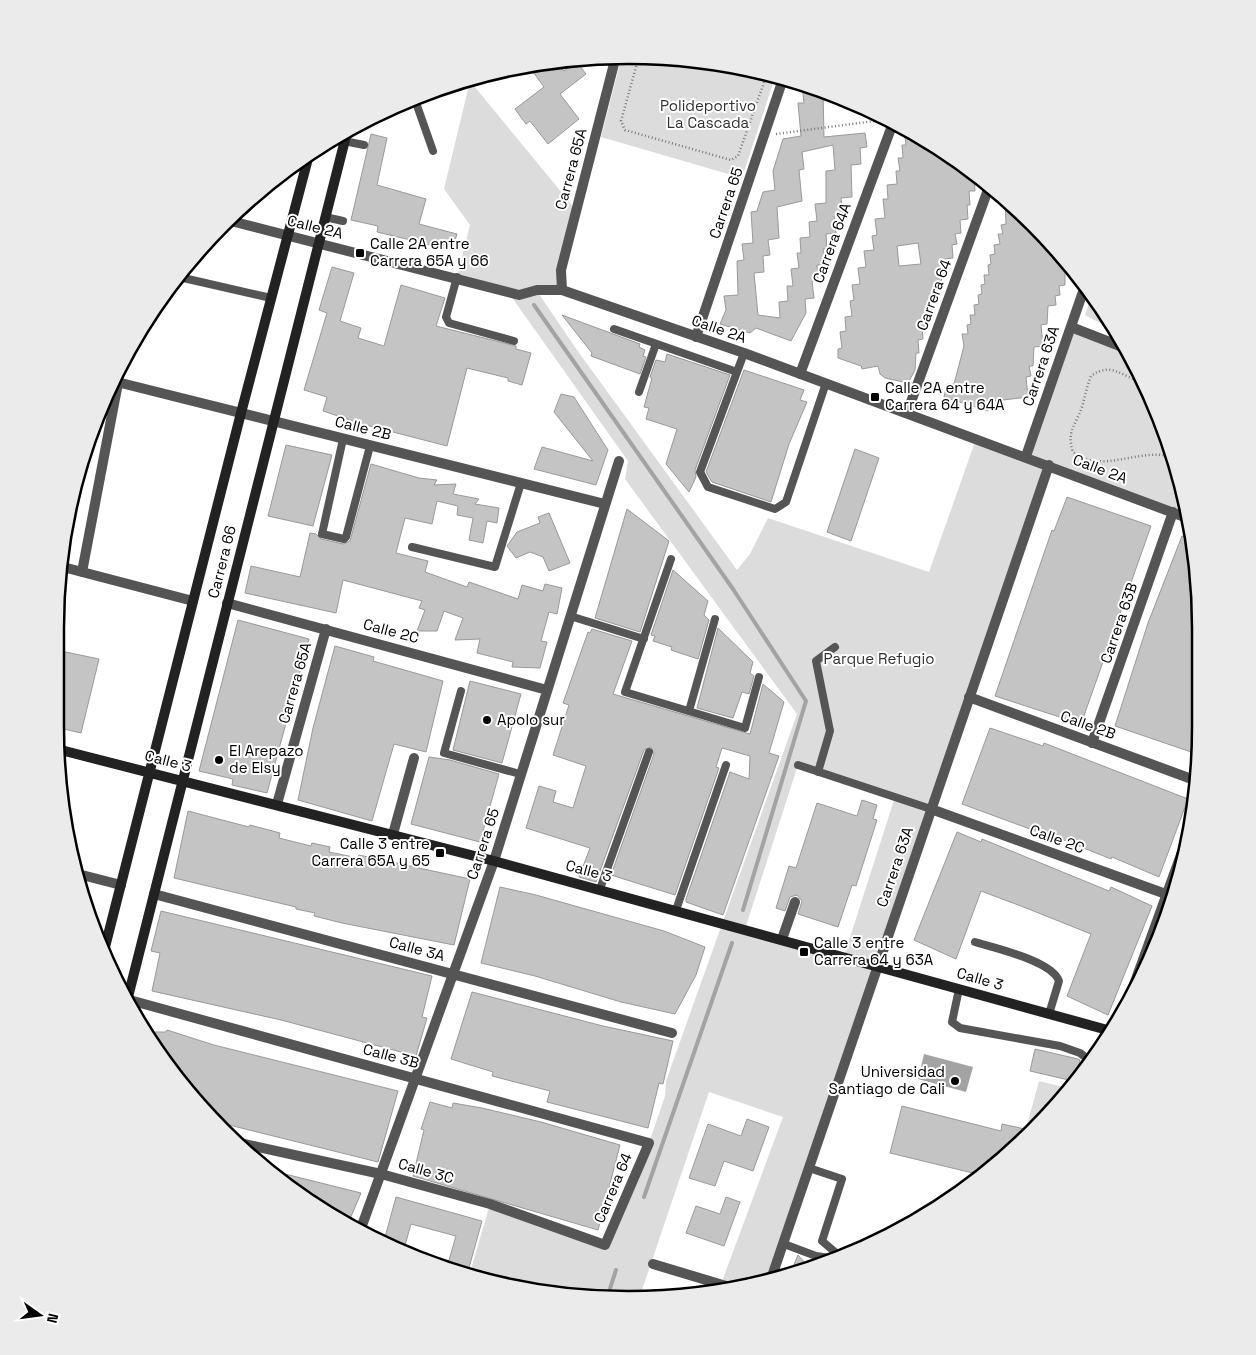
<svg xmlns="http://www.w3.org/2000/svg" width="1256" height="1355" font-family="'Space Grotesk',sans-serif">
<style>
.green{fill:#dcdcdc;fill-rule:evenodd}
.water{fill:#a3a3a3}
.lines{fill:none;stroke-linecap:round;stroke-linejoin:round}
.stream{stroke:#a3a3a3;stroke-width:4}
.building{fill:#c4c4c4;stroke:#999;fill-rule:evenodd}
.path{stroke:#777;stroke-width:2.5;stroke-dasharray:1 2.5;stroke-linecap:butt}
.lane{stroke:#555;stroke-width:8}
.street{stroke:#555;stroke-width:10}
.secondary{stroke:#222;stroke-width:10}
.poi-dot{fill:#000;stroke:#fff;stroke-width:2}
.labels{text-anchor:middle;stroke-width:4;stroke-linejoin:round;paint-order:stroke}
.park-label{font-size:15px;fill:#333;stroke:#fff}
.street-label{font-size:15px;fill:#000;stroke:#fff}
.poi-label{font-size:15px;fill:#000;stroke:#fff;text-anchor:start}
.rim{fill:none;stroke:#000;stroke-width:2.5}
</style>
<rect width="100%" height="100%" fill="#fff"/>
<path class="green" d="M628 55 740 66 775 77 742 178 601 137 622 56Z
M470 81 576 210 562 290 537 291 577 350 737 570 750 554 768 518 929 572 976 439 1026 456 1071 327 1125 348 1157 409 1190 516 1049 465 771 1279 740 1289 721 1284 783 1117 709 1092 640 1296 591 1299 479 1280 469 1276 490 1204 604 1245 649 1143 665 1096 666 1081 797 714 625 479 628 461 508 292 457 277 470 225 444 189ZM798 765 895 797 844 956 745 929Z
M1092 295 1105 310 1117 332 1085 315Z
M1039 1081 1067 1088 1034 1131 1026 1129Z"/>
<path class="water" d="M924 1054 973 1067 966 1092 918 1079Z"/>
<g class="lines">
<path class="stream" d="M534 305 733 589 806 701 743 910
M644 1197 732 943
M607 1298 616 1270"/>
</g>
<path class="building" d="M576 61 586 74 560 94 579 119 548 144 530 121 526 124 515 109 544 87 528 65 557 62 564 71Z
M802 85 823 91 824 137 865 133 867 147 860 148 861 164 851 165 852 197 841 198 843 215 834 216 836 233 826 234 827 249H823L825 264 817 265 818 280 812 281 814 298 805 299 806 313 791 341 756 328 750 333 720 324 726 310 724 296 738 295 737 261 744 260 742 244 753 243 751 212 757 211 763 192 775 190 773 171 783 139 801 136 798 103H804ZM833 145 835 170 826 171V203L815 204 817 221 809 222 810 237 800 238 801 253H797L799 268 791 269 793 286H787L788 301 779 302 780 318 758 315 754 273 764 272 763 256 770 255 768 240 779 238 777 207 802 201 799 170 804 169 802 152Z
M904 129 947 152 974 174 975 191H969L970 205H967L968 219 960 220 961 233 955 234 957 244 952 245 953 258 945 259 946 273H941L942 286 937 287 939 299 932 300 934 313 926 314 927 326 922 327 923 339 918 340 919 353H916L915 370 908 383 885 378 880 374 878 366 862 369 861 366 838 358V349L842 348 840 332 846 331 845 317 852 316 850 301 854 300 852 285 860 284 858 268 866 267 864 251 874 250 872 236 877 235 875 219 885 218 883 199H888L887 185 897 184 896 171H900L898 158H903L902 145H906ZM918 243 921 264 899 266 897 246Z
M371 134 387 138 377 185 426 199 419 224 457 234 452 250 377 232 378 226 351 220Z
M1005 200 1033 223 1069 267 1065 268V285L1059 286 1060 295 1055 296 1056 305 1048 306 1047 324 1041 325 1043 346 1034 347 1033 366H1029L1031 376 1026 377 1028 397 987 402 988 411 944 397 947 384H954L964 346 962 334H968L967 325 971 324 970 315H975L974 305 979 304 978 295 982 294 981 285 985 284 984 275H989L988 265 991 264 990 255 995 254 994 245 1000 244 998 234H1003L1001 225 1006 224Z
M332 267 354 273 340 321 361 328 358 338 384 346 401 285 445 298 436 326 516 346V349L531 353 522 385 508 381V378L467 368 447 446 362 424 323 411 327 397 304 390 327 313 319 310Z
M562 315 640 344 639 347 645 350 643 356 646 357 640 374 591 356 592 353Z
M667 354 730 375 695 470 696 477 689 492 666 464 677 429 646 419 649 408 644 407 652 378 650 377 656 360 665 362Z
M744 370 804 390 800 400 807 402 789 444 771 502 712 482 706 472Z
M561 394 574 397 608 450 596 485 534 469 542 447 593 461 554 412Z
M286 445 332 455 313 526 268 516Z
M855 449 879 458 851 541 827 532Z
M371 464 419 478 437 480 434 485 456 484 453 494 479 499 475 504 499 508 497 523 487 521 483 543 469 540 473 518 457 515 458 506 437 501 432 524 405 518 396 553 428 561 425 572 467 587 469 582 518 599 522 585 543 591 545 584 562 588 557 614 549 612 541 641 547 642 540 668 512 667 513 662 477 653 480 639 455 640 463 618 444 611 437 631H417L425 610 419 608 422 601 343 580 336 613 245 593 251 566 300 577 310 533 316 534 321 539 343 544 350 541Z
M1067 497 1151 526 1081 724 995 696 1052 530 1054 531Z
M627 509 669 541 640 632 595 618Z
M549 513 570 563 549 571 543 557 530 552 516 558 507 546 517 532 540 523 538 517Z
M1182 536 1192 540 1201 628 1197 754 1115 726 1148 623Z
M673 570 708 601 704 615 709 620 698 659 671 650 672 647 653 641 655 636 651 635Z
M238 620 309 639 267 793 232 785 233 779 199 771Z
M718 628 753 662 750 673 754 676 749 694 742 692 733 718 697 708Z
M592 629 632 641 613 694 750 734 763 684 784 702 769 753 779 756 723 915 686 902V899L730 772 749 779 750 756 722 748 716 767 719 768 675 895 611 875 654 754 651 747 644 750 596 882 579 877 590 848 526 828 539 786 556 791 553 802 573 808 586 766 553 755 569 705 563 703 588 632 590 633Z
M335 646 374 657 373 661 443 681 426 752 394 744 372 821 298 800 313 728Z
M61 651 99 659 81 733 55 727 58 664Z
M470 681 521 694 502 763 453 750Z
M990 728 1043 746 1044 743 1188 799 1159 877 1112 857 1111 859 1039 830 1038 832 962 804Z
M429 757 450 760 499 774 480 842 411 824Z
M862 800 877 805 873 819 877 820 856 886 852 885 838 927 798 914 802 901 797 895 790 897 785 911 776 908 789 866 796 868 817 803 857 816Z
M188 811 249 827 250 825 280 833 279 838 311 846 312 843 330 847 329 852 358 858 359 855 470 879 454 945 342 923 314 916 315 913 296 909V907L174 878Z
M957 832 981 842 982 839 1109 891 1111 887 1152 906 1108 1015 1067 996 1091 934 1021 906 981 891 956 959 914 940Z
M500 887 536 895 664 931 705 947 696 975 675 1014 621 1002 535 976 481 963Z
M161 911 432 976 422 1017 427 1018 416 1056 281 1020 152 991 160 953 151 951Z
M472 992 603 1026 673 1041 663 1084 659 1083 648 1128 547 1102 550 1091 492 1076 493 1072 451 1059Z
M167 1030 214 1045 398 1091 378 1162 217 1122 173 1076 146 1032H166Z
M1035 1049 1078 1059 1080 1060 1077 1075 1073 1081 1030 1071Z
M430 1102 452 1108 453 1103 482 1108 541 1122 620 1145 598 1230 413 1176 424 1130 421 1129Z
M902 1106 1001 1131 1002 1124 1034 1131 981 1175 890 1153Z
M747 1119 769 1127 753 1171 724 1161 715 1186 689 1178 708 1124 741 1136Z
M269 1170 361 1193 347 1226 269 1171Z
M396 1197 482 1221 467 1275 447 1267 456 1236 411 1224 404 1249 384 1241Z
M726 1197 740 1202 724 1246 686 1233 696 1206 720 1214Z
M798 1255 810 1268 790 1274Z"/>
<g class="lines">
<path class="path" d="M639 56 621 121 625 130 731 160 738 156 767 74
M776 134 882 120
M1143 382C1121 377 1112 361 1091 376 1087 386 1085 397 1082 407 1076 425 1066 431 1073 452 1102 475 1139 447 1172 457"/>
<path class="lane" d="M414 97 433 151
M344 141 364 145
M325 217 343 221
M179 277 271 298
M457 277 446 317 449 323 514 341
M614 329 737 372
M744 353 700 472 708 487 775 509 786 502 826 383
M639 392 656 344
M343 439 322 534 344 539 346 537 370 446
M412 547 495 567 521 483
M671 559 625 692 745 728 759 677
M570 616 644 639
M461 691 444 753 520 774
M689 711 715 619
M798 765 931 809
M818 772 830 731 816 661 835 647
M600 889 649 752
M676 910 726 765
M975 942C995 948 1052 961 1059 981L1049 1014
M959 989 952 1022 960 1028 1060 1046 1080 1053 1089 1060
M809 1168 842 1179 822 1241 842 1258
M784 1244 816 1256 837 1259"/>
<path class="street" d="M227 220 519 295 537 290H562L744 353 1190 519
M562 290 561 270 616 56
M1071 327 1125 348
M696 337 783 79
M800 374 893 123
M113 381 605 504
M907 413 989 187
M1026 456 1085 286
M63 567 193 601
M82 572 118 383
M227 603 547 690
M969 697 1197 781
M1092 743 1173 512
M277 804 326 629
M931 809 1174 897
M393 834 414 758
M78 874 121 885
M154 894 672 1033
M782 939 795 902
M126 999 649 1143 605 1245 490 1204 381 1174 235 1142
M1123 1015 1190 830
M360 1231 494 861 619 461
M653 1264 736 1289
M771 1279 1049 465"/>
<path class="secondary" d="M57 749 494 861 1111 1031
M104 951 241 413 310 151
M127 1001 347 132"/>
</g>
<g class="poi-dot">
<rect x="355" y="248" width="10" height="10" rx="2.5"/>
<rect x="870" y="392" width="10" height="10" rx="2.5"/>
<circle cx="487" cy="720" r="5"/>
<circle cx="219" cy="760" r="5"/>
<rect x="435" y="848" width="10" height="10" rx="2.5"/>
<rect x="799" y="947" width="10" height="10" rx="2.5"/>
<circle cx="955" cy="1081" r="5"/>
</g>
<g class="labels">
<g class="park-label">
<text x="708" y="111">Polideportivo<tspan x="708" dy="17">La Cascada</tspan></text>
<text x="879" y="664">Parque Refugio</text>
</g>
<g class="street-label">
<text transform="translate(571 169) rotate(-75)" y="5">Carrera 65A</text>
<text transform="translate(726 203) rotate(-71)" y="5">Carrera 65</text>
<text transform="translate(315 227) rotate(14)" y="5">Calle 2A</text>
<text transform="translate(832 243) rotate(-70)" y="5">Carrera 64A</text>
<text transform="translate(934 295) rotate(-70)" y="5">Carrera 64</text>
<text transform="translate(719 329) rotate(19)" y="5">Calle 2A</text>
<text transform="translate(1041 366) rotate(-71)" y="5">Carrera 63A</text>
<text transform="translate(363 428) rotate(14)" y="5">Calle 2B</text>
<text transform="translate(1100 469) rotate(21)" y="5">Calle 2A</text>
<text transform="translate(222 562) rotate(-76)" y="5">Carrera 66</text>
<text transform="translate(1119 623) rotate(-71)" y="5">Carrera 63B</text>
<text transform="translate(391 631) rotate(15)" y="5">Calle 2C</text>
<text transform="translate(295 683) rotate(-74)" y="5">Carrera 65A</text>
<text transform="translate(1088 725) rotate(20)" y="5">Calle 2B</text>
<text transform="translate(168 761) rotate(14)" y="5">Calle 3</text>
<text transform="translate(1057 839) rotate(20)" y="5">Calle 2C</text>
<text transform="translate(483 844) rotate(-72)" y="5">Carrera 65</text>
<text transform="translate(895 867) rotate(-71)" y="5">Carrera 63A</text>
<text transform="translate(589 871) rotate(15)" y="5">Calle 3</text>
<text transform="translate(417 949) rotate(15)" y="5">Calle 3A</text>
<text transform="translate(980 979) rotate(16)" y="5">Calle 3</text>
<text transform="translate(391 1056) rotate(15)" y="5">Calle 3B</text>
<text transform="translate(426 1171) rotate(16)" y="5">Calle 3C</text>
<text transform="translate(613 1188) rotate(-67)" y="5">Carrera 64</text>
</g>
<g class="poi-label">
<text x="370" y="249">Calle 2A entre<tspan x="370" dy="17">Carrera 65A y 66</tspan></text>
<text x="885" y="393">Calle 2A entre<tspan x="885" dy="17">Carrera 64 y 64A</tspan></text>
<text x="497" y="725">Apolo sur</text>
<text x="229" y="756">El Arepazo<tspan x="229" dy="17">de Elsy</tspan></text>
<text x="430" y="849" text-anchor="end">Calle 3 entre<tspan x="430" dy="17">Carrera 65A y 65</tspan></text>
<text x="814" y="948">Calle 3 entre<tspan x="814" dy="17">Carrera 64 y 63A</tspan></text>
<text x="945" y="1077" text-anchor="end">Universidad<tspan x="945" dy="17">Santiago de Cali</tspan></text>
</g>
</g>
<path d="M0 0H1256V1355H0ZM628 64H628A564 564 0 0 1 1192 628V727A564 564 0 0 1 628 1291H628A564 564 0 0 1 64 727V628A564 564 0 0 1 628 64Z" fill="#ebebeb" fill-rule="evenodd"/>
<path class="rim" d="M628 64H628A564 564 0 0 1 1192 628V727A564 564 0 0 1 628 1291H628A564 564 0 0 1 64 727V628A564 564 0 0 1 628 64Z"/>
<g transform="translate(40 1315) rotate(104)" stroke="#ffffff" stroke-width="4" paint-order="stroke">
<path d="M0-4L9 19L0 12L-9 19Z" fill="#000000"/>
<text y="-8" font-size="14" font-weight="bold" text-anchor="middle" fill="#000000">N</text>
</g>
</svg>
